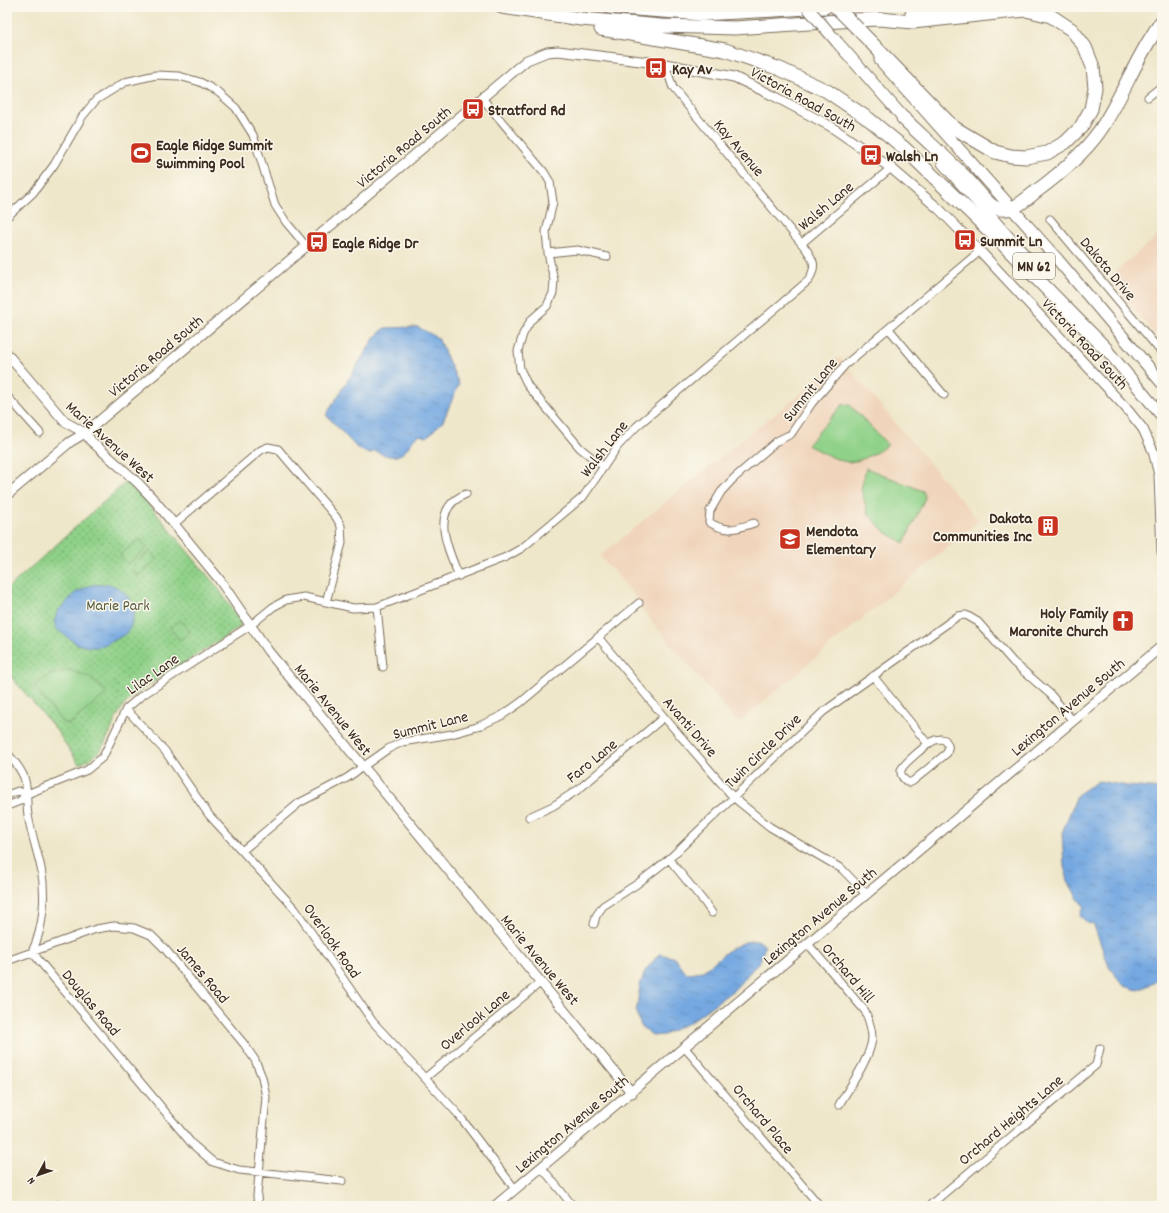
<svg xmlns="http://www.w3.org/2000/svg" width="1169" height="1213" font-family="Dekko,sans-serif">
<style>
.built{fill:#f0d5bc}
.park{fill:url(#park-dots);stroke:#657e53}
.pitch{fill:#8fd188;stroke:#657e53}
.water{fill:url(#water-ripples);stroke:#586980}
.lines{fill:none;stroke-linecap:round;stroke-linejoin:round}
.minor-casing{stroke:#7a6c5a;stroke-width:9}
.tertiary-casing{stroke:#7a6c5a;stroke-width:11}
.trunk-casing{stroke:#7a6c5a;stroke-width:13}
.motorway-casing{stroke:#7a6c5a;stroke-width:15}
.minor{stroke:#fff;stroke-width:7}
.tertiary{stroke:#fff;stroke-width:9}
.trunk{stroke:#fff;stroke-width:11}
.motorway{stroke:#fff;stroke-width:13}
.trunk-bridge-casing{stroke:#7a6c5a;stroke-width:13;stroke-linecap:butt}
.motorway-bridge-casing{stroke:#7a6c5a;stroke-width:15;stroke-linecap:butt}
.trunk-bridge{stroke:#fff;stroke-width:11}
.motorway-bridge{stroke:#fff;stroke-width:13}
.labels{text-anchor:middle;stroke-width:3;stroke-linejoin:round;paint-order:stroke}
.shield{fill:#fbf7ec;stroke:#75685c;stroke-width:1}
.shield-label{font-size:15px;font-weight:bold;fill:#3b2a1e}
.poi-label{font-size:16px;font-weight:bold;fill:#3b2a1e;stroke:#fbf7ec;text-anchor:start}
.street-label{font-size:16px;fill:#3b2a1e;stroke:#fbf7ec}
.park-label{font-size:16px;fill:#545c3e;stroke:#fbf7ec}
</style>
<defs>
<pattern id="park-dots" width="8" height="8" patternUnits="userSpaceOnUse"><rect width="8" height="8" fill="#8fd188"/><path d="M2 2h.1M6 6h.1" fill="none" stroke="#76aa6f" stroke-width="1.8" stroke-linecap="round"/></pattern>
<pattern id="water-ripples" width="26" height="14" patternUnits="userSpaceOnUse"><rect width="26" height="14" fill="#74a8e1"/><path d="M2 4q2-2 4 0t4 0M15 11q2-2 4 0t4 0" fill="none" stroke="#6089b6"/></pattern>
</defs>
<rect width="100%" height="100%" fill="#fbf7ec"/>
<filter id="ink" filterUnits="userSpaceOnUse"><feTurbulence type="fractalNoise" baseFrequency=".025" numOctaves="2"/><feDisplacementMap in="SourceGraphic" scale="8" xChannelSelector="R" yChannelSelector="G"/><feConvolveMatrix kernelMatrix="1 2 1 2 8 2 1 2 1" color-interpolation-filters="sRGB"/></filter>
<filter id="wash" filterUnits="userSpaceOnUse"><feTurbulence type="fractalNoise" baseFrequency=".012" numOctaves="4" result="noise"/><feDisplacementMap in="SourceGraphic" scale="16" xChannelSelector="R" yChannelSelector="G"/><feGaussianBlur stdDeviation="0.9" result="paint"/><feColorMatrix in="noise" values="0 0 0 0 0 0 0 0 0 0 0 0 0 0 0 0 0 1.4 0 .05"/><feComposite in="paint" operator="in"/></filter>
<g filter="url(#wash)">
<rect width="100%" height="100%" fill="#efe7ca"/>
<path class="built" d="M1162 232V343L1108 278Z
M839 357 979 521 738 723 642 610 633 594 600 556 734 446 808 388 829 365Z"/>
<path class="park" d="M127 481 146 501 218 588 240 620V627C217 642 194 657 171 671 157 680 142 688 130 699 107 720 114 752 79 764L54 727 7 672V589Z"/>
<path class="pitch" d="M849 404 888 445C877 452 862 462 848 462 839 462 816 449 807 445L842 405Z
M866 468 923 491 925 498 904 543 884 531 868 514 861 489Z
M140 539 147 548 128 564 120 555Z
M150 551 157 560 138 576 131 567Z
M180 620 190 632 180 640 170 628Z
M69 670 89 677 107 693 69 724 62 722 34 686 50 675Z"/>
<path class="water" d="M143 147H145L148 152 136 158 134 153Z
M418 327 438 338 459 384 443 421 427 437 419 435C412 439 410 446 404 452 396 460 383 455 375 451L369 454 357 448 326 415 375 337 385 328Z
M108 584 117 587 125 593 133 604 135 609 131 626 127 633 115 640 99 647H88L77 644 56 629 54 621 58 611 75 593 91 585Z
M1098 781 1128 786 1162 789V975L1152 984 1138 990 1124 986 1109 967 1093 923 1089 924 1080 916 1084 906 1078 899 1068 881 1064 864 1062 833 1077 795Z
M758 940 765 946 760 961 735 989 690 1022 664 1035 652 1036 641 1026 636 1013 640 985 645 971 659 954 673 957 687 973 703 971 730 949 745 942Z"/>
</g>
<g filter="url(#ink)">
<g class="lines">
<g class="minor-casing">
<path id="minor" d="M1148 97 1162 86
M482 98 544 172 550 182 553 202 546 232 548 253 554 280 553 293 547 306 531 320 523 334 518 351 520 369 528 386 580 448 604 467
M7 217 33 193 54 165 82 117 96 100 125 82 156 75 179 76 200 82 211 88 219 93 236 108 253 135 275 205 286 222 306 246
M1050 219 1162 353
M802 243 891 168
M548 253 577 250 607 257
M889 329 944 395
M7 396 40 433
M754 523C736 529 726 533 709 522L710 511 721 492 733 479 777 441 791 434 812 403 845 365 980 251
M174 524 261 450 268 447 278 449 336 517 341 526 342 543 326 602
M459 576C448 549 428 509 466 494
M377 607 383 667
M598 637 664 717 733 797 770 827 842 869 867 895
M873 676 928 744
M126 709 165 751 209 815 295 909 373 1022 458 1114 515 1189
M941 739 945 740C949 745 949 747 947 753L913 781 909 783C904 780 900 776 901 770 903 764 928 743 935 740 936 740 940 739 941 739Z
M7 753C14 761 23 771 25 781 28 792 26 804 28 815 31 833 37 850 41 868 46 895 44 927 32 952L192 1144 213 1162 239 1170 342 1181
M7 795 18 791 27 794
M7 806 20 801 27 794 87 770 103 757 126 709 141 696 251 625 273 607 286 600 304 597 353 608 377 607 506 557 522 548 583 497 618 446 637 426 809 280C816 266 815 262 806 249L673 88 665 64
M529 817 553 806 579 789 664 717
M242 851 299 803 347 778 388 749 402 742 452 734 477 727 501 716 520 703 639 603
M669 859 705 903 712 913
M594 924 596 916 603 906 637 884 669 859 823 712 958 616 966 615 978 622 1013 662 1050 694 1073 721
M808 944 865 1011C869 1020 872 1029 872 1038 871 1057 849 1088 839 1105
M7 961 96 929 114 926 134 928 151 935 165 949 244 1044 255 1060 262 1077 266 1097 257 1196 258 1206
M685 1048 820 1206
M425 1078 541 982
M542 1168 573 1206
M57 1206 58 1205
M929 1206 1096 1065 1100 1048"/>
</g>
<g class="tertiary-casing">
<path id="tertiary" d="M7 354 65 422 85 433 91 441 137 482 155 501 219 579 268 651 632 1093
M7 495 70 442 85 433 527 60 547 52 558 51 665 64 734 77 774 96 830 126 891 168 939 209 980 251 1126 408 1143 429 1153 451 1159 475 1162 552
M495 1206 1162 646"/>
</g>
<g class="trunk-casing">
<path id="trunk" d="M837 42 909 124
M880 60 1058 260 1162 383
M943 163 1041 274
M1101 343 1162 416"/>
</g>
<g class="motorway-casing">
<path id="motorway" d="M502 7 581 19 661 26 735 28 855 20 879 19 913 22 1026 10 1051 16 1072 30 1085 47 1093 67 1095 88 1091 109 1081 127 1066 142 1047 153 1026 157 1011 156 995 152 953 127 858 29
M609 7 703 14 825 7
M912 14 953 7
M601 29 725 50 780 69 827 91 870 120 904 148 996 237 1106 349
M903 118C924 138 946 158 967 179 974 186 987 205 996 208 1011 213 1023 202 1034 193 1060 174 1090 149 1106 121 1126 88 1139 52 1162 21"/>
</g>
<use href="#minor" class="minor"/>
<use href="#tertiary" class="tertiary"/>
<use href="#trunk" class="trunk"/>
<use href="#motorway" class="motorway"/>
<g class="trunk-bridge-casing">
<path id="trunk-bridge" d="M807 7 837 42"/>
</g>
<g class="motorway-bridge-casing">
<path id="motorway-bridge" d="M836 7 858 29"/>
</g>
<use href="#trunk-bridge" class="trunk-bridge"/>
<use href="#motorway-bridge" class="motorway-bridge"/>
</g>
</g>
<defs>
<g id="bus-square" transform="scale(1.15)"><rect x="-9" y="-9" width="18" height="18" rx="4" fill="#c8321e" stroke="#fbf7ec"/><path d="M-5-6H5V4H4V6H2V4H-2V6H-4V4H-5ZM-3.5-4V0h7V-4ZM-3.5 1.2v1.5H-2V1.2ZM2 1.2v1.5H3.5V1.2Z" fill="#fff"/></g>
<g id="stadium-square" transform="scale(1.15)"><rect x="-9" y="-9" width="18" height="18" rx="4" fill="#c8321e" stroke="#fbf7ec"/><path d="M0-5a6.5 5 0 1 0 0 10a6.5 5 0 1 0 0-10ZM-3.5-1.8h7v3.6h-7Z" fill="#fff"/></g>
<g id="building-square" transform="scale(1.15)"><rect x="-9" y="-9" width="18" height="18" rx="4" fill="#c8321e" stroke="#fbf7ec"/><path d="M-4-6H4V6H1V3H-1V6H-4ZM-2.5-4.3h1.7v1.8h-1.7ZM.8-4.3h1.7v1.8H.8ZM-2.5-1h1.7V.8h-1.7ZM.8-1h1.7V.8H.8Z" fill="#fff"/></g>
<g id="school-square" transform="scale(1.15)"><rect x="-9" y="-9" width="18" height="18" rx="4" fill="#c8321e" stroke="#fbf7ec"/><path d="M0-5L7-2L0 1L-7-2ZM-4 1L0 2.5L4 1V4Q0 6-4 4Z" fill="#fff"/></g>
<g id="church-square" transform="scale(1.15)"><rect x="-9" y="-9" width="18" height="18" rx="4" fill="#c8321e" stroke="#fbf7ec"/><path d="M-1.2-6h2.4v3.5h3.3v2.4h-3.3V6h-2.4V-.1h-3.3v-2.4h3.3Z" fill="#fff"/></g>
</defs>
<g fill-rule="evenodd">
<use href="#bus-square" x="656" y="68"/>
<use href="#bus-square" x="473" y="109"/>
<use href="#stadium-square" x="141" y="153"/>
<use href="#bus-square" x="871" y="155"/>
<use href="#bus-square" x="965" y="240"/>
<use href="#bus-square" x="317" y="242"/>
<use href="#building-square" x="1048" y="526"/>
<use href="#school-square" x="790" y="539"/>
<use href="#church-square" x="1123" y="621"/>
</g>
<g class="labels">
<rect class="shield" x="1013" y="253" width="42" height="26" rx="3"/>
<g class="shield-label">
<text x="1034" y="271">MN 62</text>
</g>
<g class="poi-label">
<text x="672" y="74">Kay Av</text>
<text x="488" y="115">Stratford Rd</text>
<text x="156" y="150">Eagle Ridge Summit<tspan x="156" dy="18">Swimming Pool</tspan></text>
<text x="886" y="161">Walsh Ln</text>
<text x="980" y="246">Summit Ln</text>
<text x="332" y="248">Eagle Ridge Dr</text>
<text x="1032" y="523" text-anchor="end">Dakota<tspan x="1032" dy="18">Communities Inc</tspan></text>
<text x="806" y="536">Mendota<tspan x="806" dy="18">Elementary</tspan></text>
<text x="1108" y="618" text-anchor="end">Holy Family<tspan x="1108" dy="18">Maronite Church</tspan></text>
</g>
<g class="street-label">
<text transform="translate(804 98) rotate(29)" y="6">Victoria Road South</text>
<text transform="translate(403 146) rotate(-40)" y="6">Victoria Road South</text>
<text transform="translate(740 147) rotate(50)" y="6">Kay Avenue</text>
<text transform="translate(825 205) rotate(-40)" y="6">Walsh Lane</text>
<text transform="translate(1109 268) rotate(50)" y="6">Dakota Drive</text>
<text transform="translate(1086 343) rotate(47)" y="6">Victoria Road South</text>
<text transform="translate(155 355) rotate(-40)" y="6">Victoria Road South</text>
<text transform="translate(809 389) rotate(-51)" y="6">Summit Lane</text>
<text transform="translate(111 441) rotate(42)" y="6">Marie Avenue West</text>
<text transform="translate(603 448) rotate(-52)" y="6">Walsh Lane</text>
<text transform="translate(152 673) rotate(-35)" y="6">Lilac Lane</text>
<text transform="translate(1067 706) rotate(-40)" y="6">Lexington Avenue South</text>
<text transform="translate(334 709) rotate(51)" y="6">Marie Avenue West</text>
<text transform="translate(430 724) rotate(-14)" y="6">Summit Lane</text>
<text transform="translate(691 726) rotate(49)" y="6">Avanti Drive</text>
<text transform="translate(762 750) rotate(-44)" y="6">Twin Circle Drive</text>
<text transform="translate(591 760) rotate(-39)" y="6">Faro Lane</text>
<text transform="translate(819 915) rotate(-40)" y="6">Lexington Avenue South</text>
<text transform="translate(333 940) rotate(55)" y="6">Overlook Road</text>
<text transform="translate(541 959) rotate(50)" y="6">Marie Avenue West</text>
<text transform="translate(849 972) rotate(50)" y="6">Orchard Hill</text>
<text transform="translate(204 973) rotate(50)" y="6">James Road</text>
<text transform="translate(92 1002) rotate(50)" y="6">Douglas Road</text>
<text transform="translate(474 1019) rotate(-40)" y="6">Overlook Lane</text>
<text transform="translate(764 1118) rotate(50)" y="6">Orchard Place</text>
<text transform="translate(1010 1119) rotate(-40)" y="6">Orchard Heights Lane</text>
<text transform="translate(571 1123) rotate(-40)" y="6">Lexington Avenue South</text>
</g>
<g class="park-label">
<text x="118" y="610">Marie Park</text>
</g>
</g>
<rect width="1169" height="1213" fill="none" stroke="#fbf7ec" stroke-width="24"/>
<g transform="translate(38 1175) rotate(230)" stroke="#fbf7ec" stroke-width="3" paint-order="stroke">
<path d="M0-3L7 15L0 10L-7 15Z" fill="#3b2a1e"/>
<text y="-6" font-size="11" font-weight="bold" text-anchor="middle" fill="#3b2a1e">N</text>
</g>
</svg>
